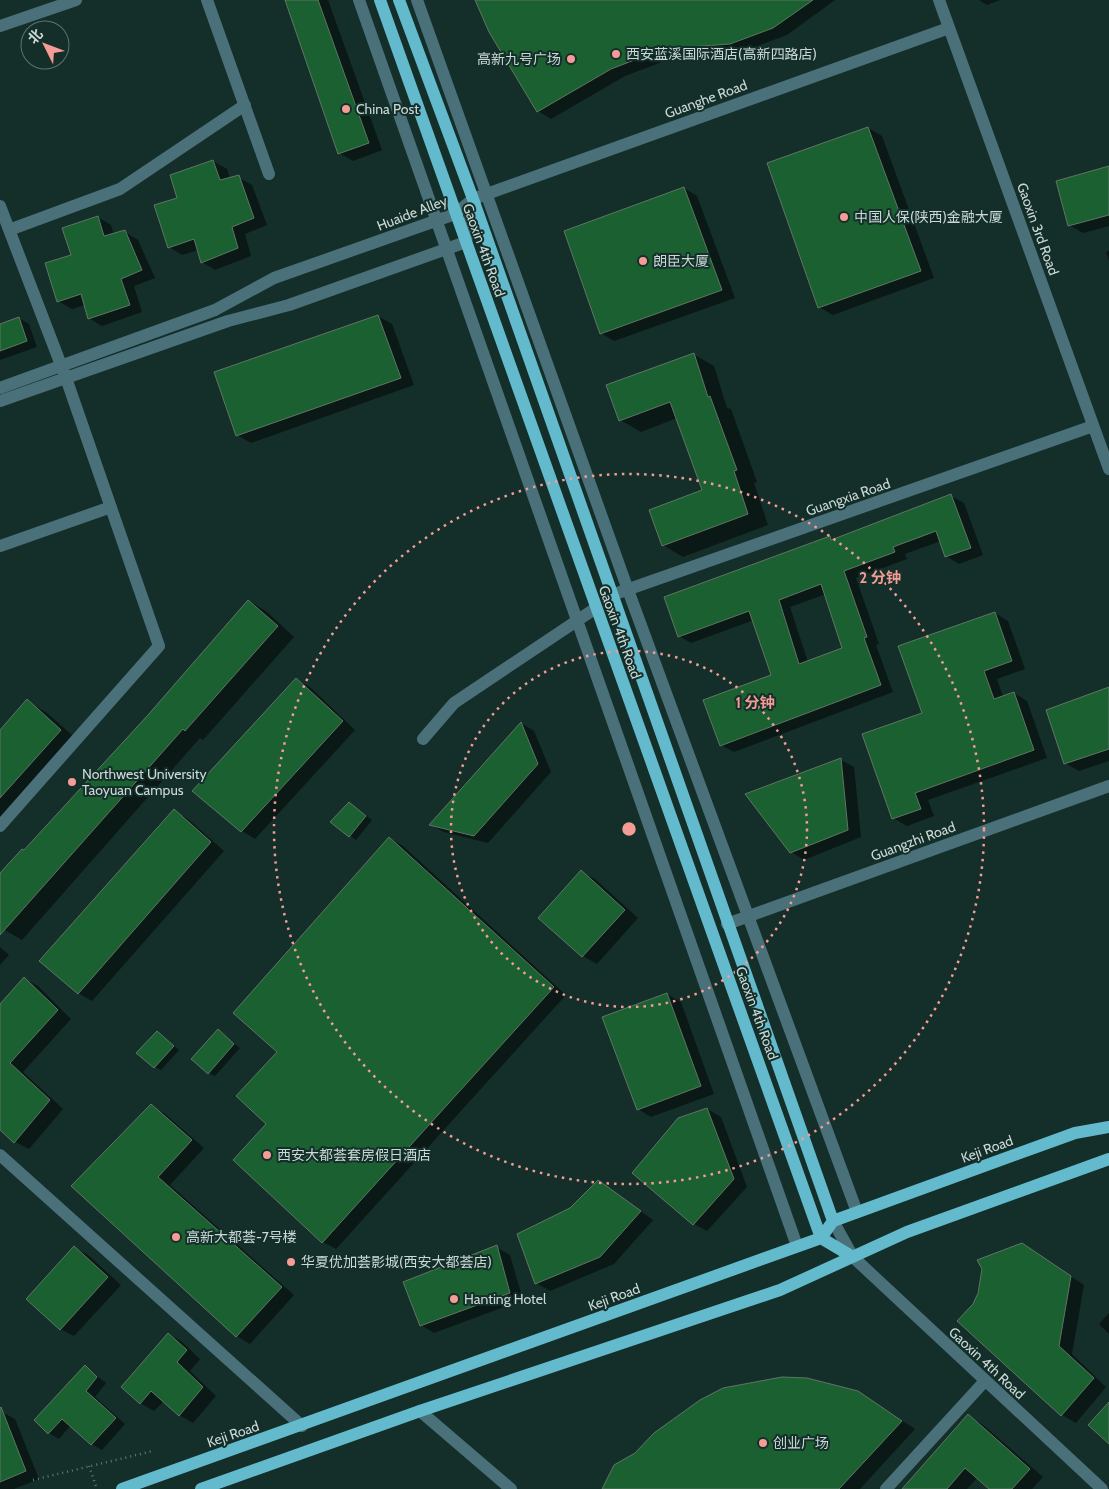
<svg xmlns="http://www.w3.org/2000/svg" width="1109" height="1489" font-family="Cabin,'Noto Sans SC',sans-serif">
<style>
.shadow{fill:#0007;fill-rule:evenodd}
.building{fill:#1b6031;stroke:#617565;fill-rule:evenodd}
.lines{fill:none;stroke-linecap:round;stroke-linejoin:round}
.path{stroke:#647976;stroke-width:2.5;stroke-dasharray:1 4;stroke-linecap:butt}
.minor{stroke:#4a717a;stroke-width:12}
.major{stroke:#63bacc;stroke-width:12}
.ring{fill:none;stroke:#f59c96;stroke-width:2.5;stroke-dasharray:2.5 5}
.poi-dot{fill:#f59c96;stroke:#142e2a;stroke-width:2}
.labels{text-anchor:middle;stroke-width:4;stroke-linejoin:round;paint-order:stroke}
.poi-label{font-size:14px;fill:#cad9d6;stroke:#142e2a;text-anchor:start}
.street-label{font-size:14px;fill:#cad9d6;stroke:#142e2a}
.centre{fill:#f59c96;stroke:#142e2a;stroke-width:2.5}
.ring-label{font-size:15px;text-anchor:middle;font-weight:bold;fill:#f59c96;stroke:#142e2a;stroke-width:4;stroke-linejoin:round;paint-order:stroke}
</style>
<rect width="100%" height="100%" fill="#142e2a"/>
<path class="shadow" d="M286 0H328L382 150 353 161 339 153Z
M476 0H835L787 35 744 51 678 56 625 76 551 119 538 111Z
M979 0H1000L987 5Z
M868 128 882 136 934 278 833 315 819 307Z
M213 161 227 169 230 179 238 177 252 185 267 225 245 234 251 256 215 270 202 262 198 250 182 255 169 247 178 198Z
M1109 167V226L1083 233 1069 225Z
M684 188 697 196 735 298 614 341 601 333Z
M98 217 111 225 114 235 125 232 138 240 155 278 134 286 142 312 102 326 89 318 85 305 72 309 58 301 73 255Z
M1109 251V261L1106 252Z
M378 316 392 324 414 385 251 443 237 435Z
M19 318 29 324 37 347 0 360V325Z
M693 354 714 366 727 408 731 409 757 482 754 483 768 525 683 557 663 545 704 491 677 418 641 432 620 420Z
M951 496 964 503 983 555 959 564 946 556 941 541 905 554 907 559 856 578 879 644 876 645 893 692 734 752 721 745 773 675 754 620 691 643 679 636 830 538 834 540ZM826 594 843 649 808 662 790 607Z
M249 601 266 611 294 637 203 740 200 738 22 940 3 929 0 932V875L24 851 149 716Z
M995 613 1008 621 1025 669 997 679 1003 697 1014 693 1027 701 1047 758 928 800 934 816 907 826 893 818 923 713Z
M296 679 310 687 355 730 255 839 242 831Z
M1109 688V761L1079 771 1065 763Z
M27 701 47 713 80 742 0 832V732Z
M521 723 534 731 551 772 488 843 444 832 431 825Z
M841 760 854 767 861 837 804 860 791 852Z
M349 803 372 820 356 840 332 822Z
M174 811 188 819 224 851 92 1001 78 993Z
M389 838 403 846 566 995 336 1249 323 1242 268 1124 278 1052Z
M581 872 595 879 638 918 597 964 583 956 540 917Z
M0 947 9 955 0 965Z
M25 979 38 986 71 1019 23 1072 63 1109 29 1149 15 1142 0 1128V1005Z
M667 994 681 1002 714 1094 651 1117 638 1109Z
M218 1031 240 1048 215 1076 208 1073Z
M163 1037 179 1050 161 1070 155 1067Z
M151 1106 164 1113 204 1148 170 1185 294 1295 250 1344 237 1336 73 1186Z
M707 1109 721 1117 747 1187 707 1231 694 1224Z
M598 1181 653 1220 614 1264 550 1291 536 1283Z
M74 1247 88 1255 121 1285 74 1336 60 1329Z
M496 1247 510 1255 523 1300 434 1333 421 1325Z
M1036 1253 1084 1285 1072 1354 1106 1387 1076 1423 1062 1415 959 1321 974 1305 983 1269Z
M1109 1313V1334L1099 1324Z
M169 1334 182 1342 200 1359 190 1371 216 1396 193 1423 179 1415 164 1401 154 1411 140 1403Z
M85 1367 106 1383 95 1397 125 1424 102 1450 92 1444 71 1425 59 1439 49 1433 36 1420Z
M782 1378 858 1392 915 1429 860 1489H603L636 1454 724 1389Z
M0 1411 15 1419 39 1479 14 1489H0Z
M968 1416 982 1424 1043 1477 1032 1489H991L978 1477 967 1489H904Z"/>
<path class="building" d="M285 0H318L369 143 338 154Z
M475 0H813L773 28 730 44 663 49 611 69 537 112 489 32Z
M868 127 921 271 818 308 767 163Z
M213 160 220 180 239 175 254 218 232 227 238 248 201 263 194 239 168 248 154 205 177 198 170 175Z
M1109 166V215L1068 226 1056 181Z
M684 187 722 290 600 334 564 231Z
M98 216 104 236 125 230 142 270 121 279 130 305 88 319 81 294 57 302 45 263 71 255 62 228Z
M378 315 401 378 236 436 214 372Z
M19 317 27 341 0 351V324Z
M694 353 708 397 710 396 737 470 734 471 748 514 662 546 649 510 702 490 670 402 619 421 606 385Z
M951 494 971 548 945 557 936 531 893 547 895 552 844 571 867 637 864 638 881 685 720 746 703 700 771 675 749 611 678 637 664 597 830 536 831 540ZM821 584 842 648 799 664 779 600Z
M248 600 278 626 185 731 183 729 0 935V873L22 849 24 850 148 715Z
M995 612 1012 661 984 671 994 699 1014 692 1034 750 915 793 921 809 892 819 862 734 922 713 898 646Z
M296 678 343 721 241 832 192 791Z
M1109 687V749L1064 764 1046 710Z
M27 699 61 730 0 798V730Z
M521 722 538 764 474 836 429 825Z
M841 758 848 830 790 853 745 794Z
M349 802 366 816 349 837 330 822Z
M174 809 211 842 78 994 39 961Z
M389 837 554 987 322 1243 233 1160 266 1124 236 1096 277 1052 233 1013Z
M581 870 625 910 582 957 538 918Z
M24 977 58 1010 10 1063 50 1100 14 1143 0 1130V1004Z
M667 993 701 1086 637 1110 602 1017Z
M218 1029 234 1044 208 1074 191 1059Z
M157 1031 174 1046 154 1068 136 1053Z
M151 1104 192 1140 158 1177 282 1287 236 1337 71 1186Z
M707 1108 734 1179 693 1225 632 1173 678 1118Z
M598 1180 641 1211 600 1257 535 1284 517 1234 570 1208Z
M1022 1243 1071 1276 1059 1346 1094 1378 1061 1416 957 1321 973 1304 978 1293 982 1269 977 1260Z
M497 1245 510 1293 420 1326 403 1282Z
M74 1246 108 1277 60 1330 26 1299Z
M168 1333 187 1350 177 1362 203 1387 179 1416 151 1391 140 1404 121 1387Z
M85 1365 97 1377 86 1391 116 1418 91 1445 62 1419 48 1434 34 1420Z
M782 1377 807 1378 858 1391 902 1421 839 1489H602L614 1465 635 1453 654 1433 700 1400 723 1388Z
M1109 1402V1444L1088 1425Z
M1 1407 26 1471 0 1482V1408Z
M968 1414 1030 1469 1012 1489H989L965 1468 947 1489H902Z"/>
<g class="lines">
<path class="path" d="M89 1466 97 1489
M33 1480 153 1451"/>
<path class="minor" d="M207 0 269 174
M359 0 797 1246
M417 0 628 590 857 1212
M939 0 1109 469
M0 26 76 0
M0 206 66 378 159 646 0 826
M9 230 120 189 245 105
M0 388 215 310 274 278 455 214 473 199 949 28
M0 401 228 321 289 305 466 242 473 199
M0 546 111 507
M612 595 1093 426
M423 739 454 703 596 608
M727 924 1109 786
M0 1155 302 1426
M833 1221 853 1257 1102 1489
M420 1411 511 1489
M886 1489 984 1382"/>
<path class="major" d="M380 0 821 1238 853 1257
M399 0 473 199 833 1221
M122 1489 821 1238 833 1221 1075 1133 1109 1127
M201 1489 420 1411 780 1290 907 1232 1109 1159"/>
</g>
<g class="ring">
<circle cx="629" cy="829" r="178"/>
<circle cx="629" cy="829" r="355"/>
</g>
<g class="poi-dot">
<circle cx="616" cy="54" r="5"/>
<circle cx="571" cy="59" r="5"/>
<circle cx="346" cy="109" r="5"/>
<circle cx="844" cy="217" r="5"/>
<circle cx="643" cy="261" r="5"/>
<circle cx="72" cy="782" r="5"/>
<circle cx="267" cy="1155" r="5"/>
<circle cx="176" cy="1237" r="5"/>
<circle cx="291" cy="1262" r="5"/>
<circle cx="454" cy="1299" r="5"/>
<circle cx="763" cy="1443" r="5"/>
</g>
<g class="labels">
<g class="poi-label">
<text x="626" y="59">西安蓝溪国际酒店(高新四路店)</text>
<text x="561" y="64" text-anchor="end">高新九号广场</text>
<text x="356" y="114">China Post</text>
<text x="854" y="222">中国人保(陕西)金融大厦</text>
<text x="653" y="266">朗臣大厦</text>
<text x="82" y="779">Northwest University<tspan x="82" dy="16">Taoyuan Campus</tspan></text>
<text x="277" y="1160">西安大都荟套房假日酒店</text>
<text x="186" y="1242">高新大都荟-7号楼</text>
<text x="301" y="1267">华夏优加荟影城(西安大都荟店)</text>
<text x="464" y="1304">Hanting Hotel</text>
<text x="773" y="1448">创业广场</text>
</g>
<g class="street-label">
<text transform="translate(706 99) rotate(-20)" y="5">Guanghe Road</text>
<text transform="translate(412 213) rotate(-21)" y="5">Huaide Alley</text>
<text transform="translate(1038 229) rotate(70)" y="5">Gaoxin 3rd Road</text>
<text transform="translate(484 250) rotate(70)" y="5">Gaoxin 4th Road</text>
<text transform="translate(848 497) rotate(-19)" y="5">Guangxia Road</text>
<text transform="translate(620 632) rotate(70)" y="5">Gaoxin 4th Road</text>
<text transform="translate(913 841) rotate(-20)" y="5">Guangzhi Road</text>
<text transform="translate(757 1013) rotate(70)" y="5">Gaoxin 4th Road</text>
<text transform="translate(987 1149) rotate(-20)" y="5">Keji Road</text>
<text transform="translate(614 1297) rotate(-20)" y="5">Keji Road</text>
<text transform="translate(987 1363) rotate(43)" y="5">Gaoxin 4th Road</text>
<text transform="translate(233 1434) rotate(-19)" y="5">Keji Road</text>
</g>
</g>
<circle cx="629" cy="829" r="8" class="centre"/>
<g class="ring-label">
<text x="880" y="583">2 分钟</text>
<text x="755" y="708">1 分钟</text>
</g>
<g transform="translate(45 45) rotate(312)"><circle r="24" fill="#142e2a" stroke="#5d726f"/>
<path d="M0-4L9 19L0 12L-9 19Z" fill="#f59c96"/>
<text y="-8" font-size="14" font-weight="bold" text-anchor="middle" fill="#cad9d6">北</text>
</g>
</svg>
